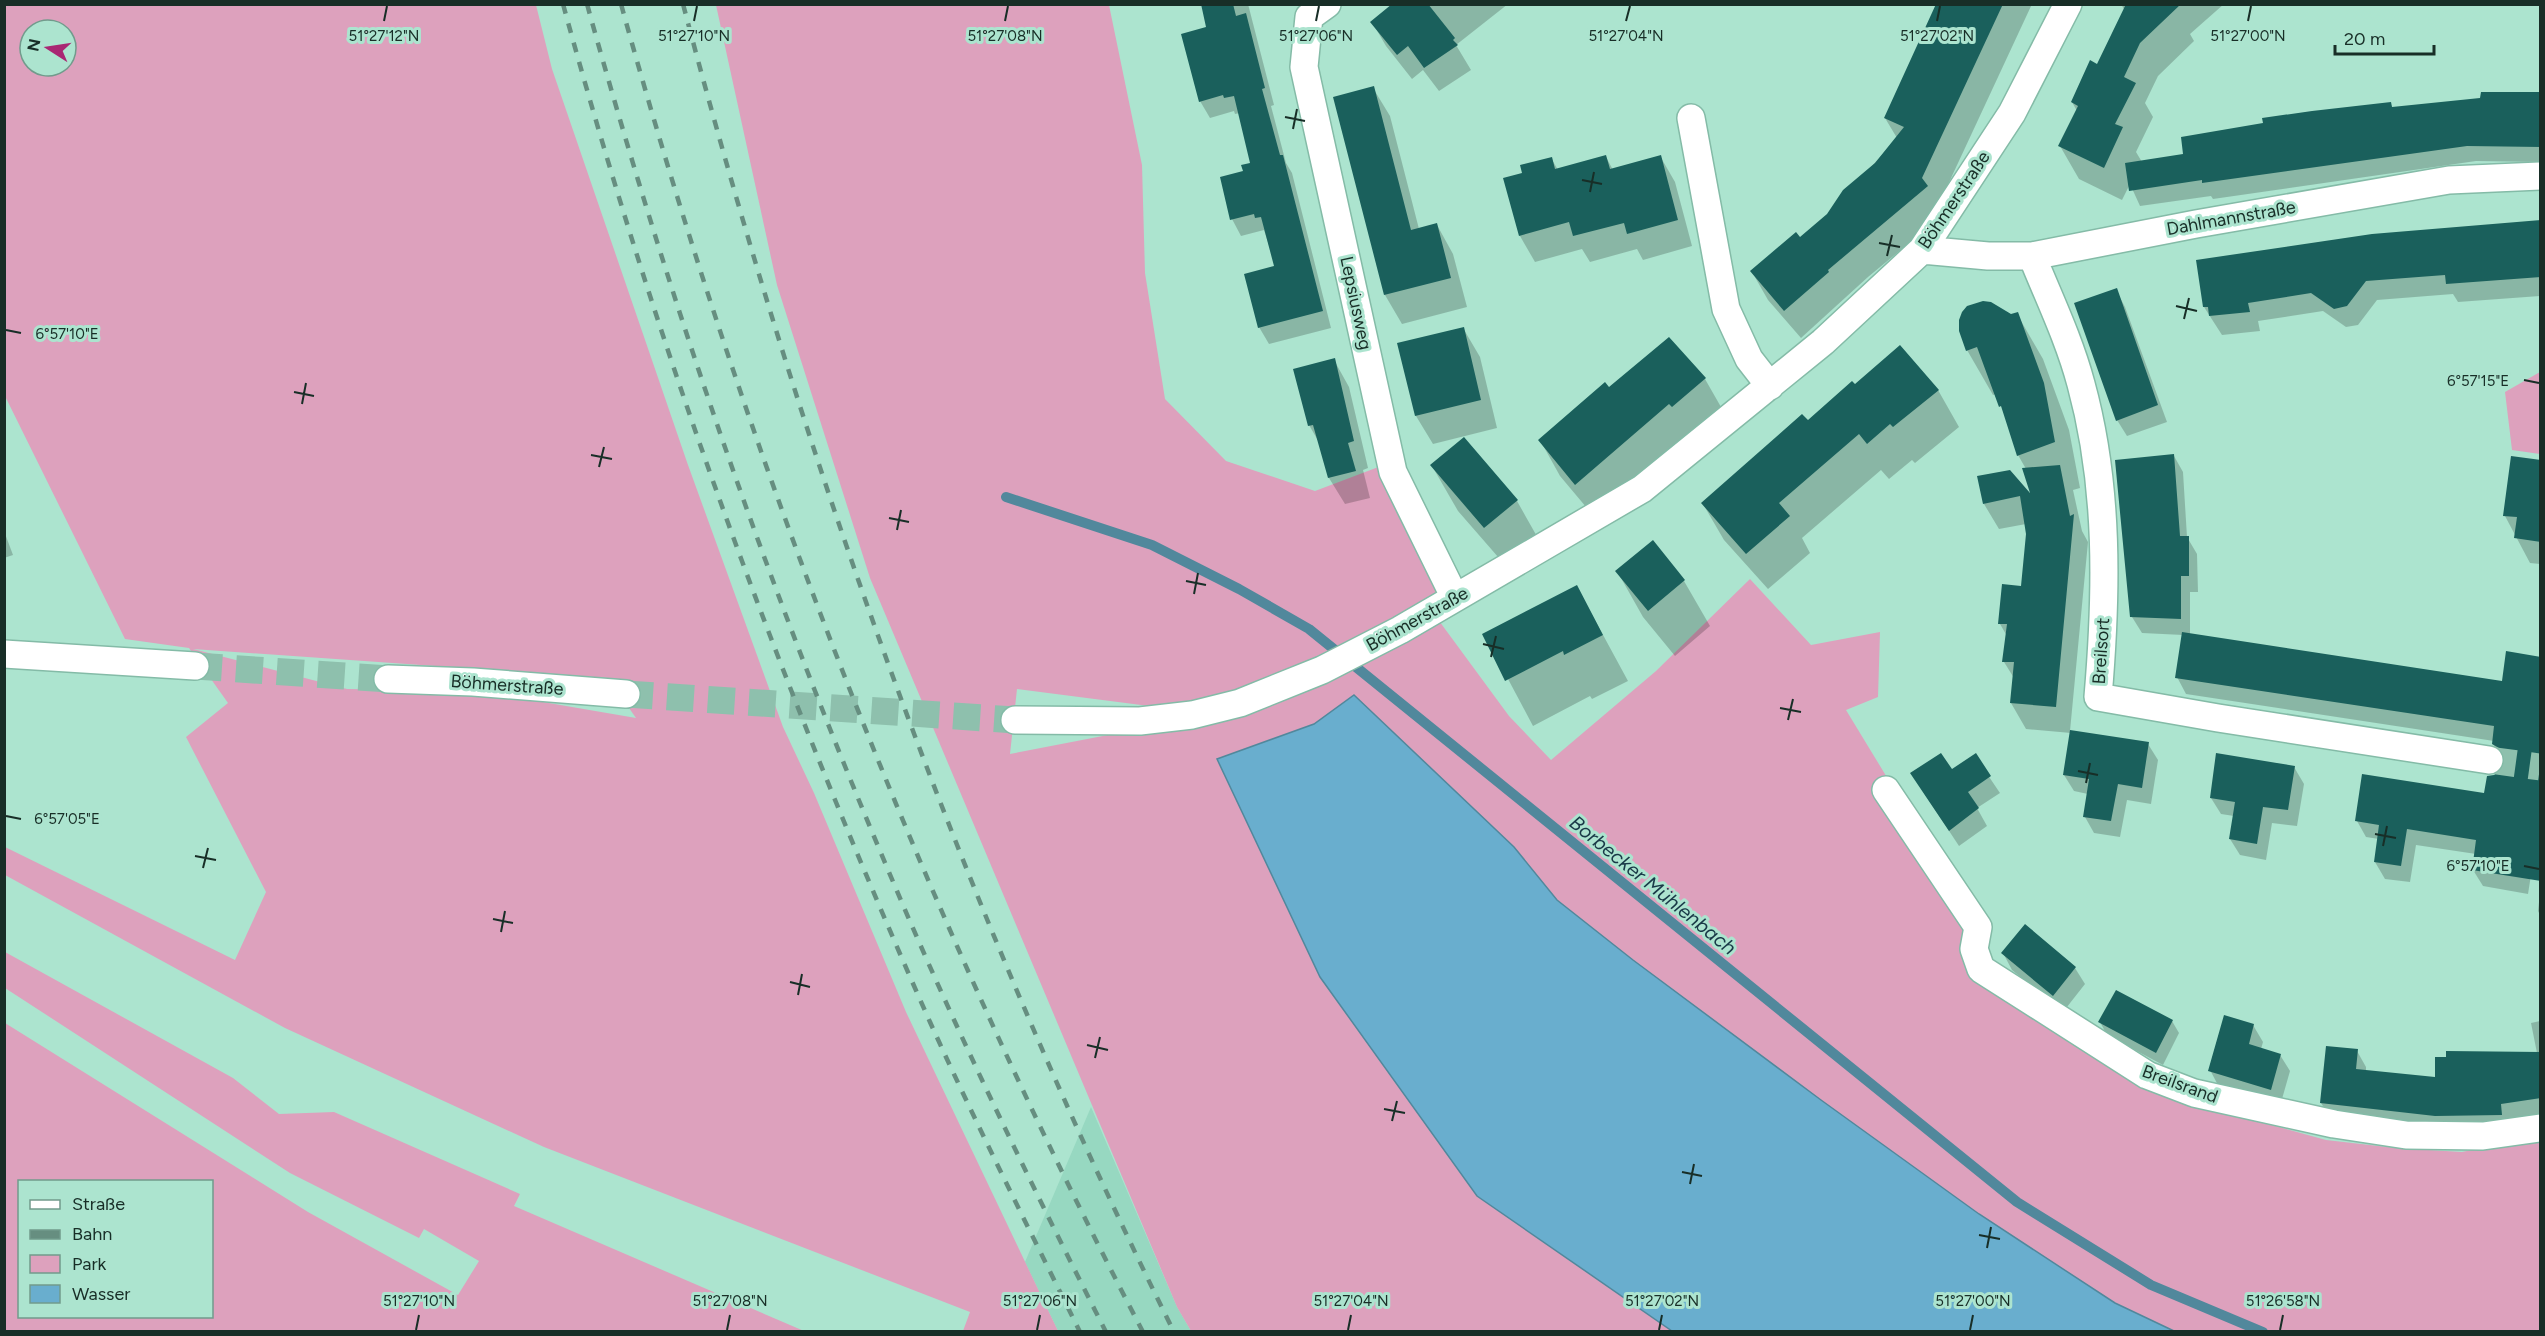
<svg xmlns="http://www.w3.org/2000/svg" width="2545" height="1336" font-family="Figtree,sans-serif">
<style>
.built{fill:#97d8c1}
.green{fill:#dda1bd;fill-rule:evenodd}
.water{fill:#69aece;stroke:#51889c;stroke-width:1.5}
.shadow{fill:#0003}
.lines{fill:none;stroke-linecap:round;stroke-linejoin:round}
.stream{stroke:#51889c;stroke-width:10}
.building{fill:#1a605c}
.minor-tunnel{stroke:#8ec0ad;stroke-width:27;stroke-dasharray:27 14;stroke-linecap:butt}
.minor-casing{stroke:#84bba7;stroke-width:30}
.minor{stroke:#fff;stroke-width:27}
.rail{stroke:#668e80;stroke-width:4.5;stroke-dasharray:10 10;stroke-linecap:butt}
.ticks{fill:none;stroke:#182e27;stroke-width:2}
.labels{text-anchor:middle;stroke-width:6;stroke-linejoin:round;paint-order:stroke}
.street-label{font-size:18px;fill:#182e27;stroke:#ace4cf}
.water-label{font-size:20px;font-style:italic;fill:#193947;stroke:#ace4cf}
.ticks-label{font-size:15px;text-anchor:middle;fill:#182e27;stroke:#ace4cf;stroke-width:6;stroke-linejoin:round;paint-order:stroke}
</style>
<rect width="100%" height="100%" fill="#ace4cf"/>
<path class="built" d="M1091 1107 1177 1307 1191 1331H1058L1025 1262Z"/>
<path class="green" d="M5 5H536L552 69 688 465 783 727 814 793 906 1012 1058 1331H963L970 1312 544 1147 285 1028 5 875V847L235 960 266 892 186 737 228 703 189 648 125 639 5 396ZM30 30H66V66H30ZM193 649 608 678 636 718 479 691 347 689Z
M716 5H1109L1142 165 1145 273 1165 399 1226 461 1315 491 1389 463 1391 473 1451 598 1384 636 1238 699 1149 706 1017 689 1010 754 1139 729 1198 725 1242 710 1383 646 1434 614 1509 716 1551 760 1656 671 1750 579 1811 645 1880 632 1878 697 1846 710 1891 784 1880 796 1961 921 1973 928 1968 951 1978 973 2141 1081 2191 1102 2221 1111 2326 1140 2396 1148 2462 1152 2540 1136V1331H1191L1177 1307 870 578 777 285Z
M2540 372V454L2512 450 2505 392Z
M5 952 233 1078 279 1114 334 1112 520 1194 514 1206 804 1331H5V1023L308 1212 458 1295 479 1261 424 1229 419 1238 290 1173 5 988ZM20 1182H212V1316H20Z"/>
<path class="water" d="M1354 695 1514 847 1557 900 1633 960 1821 1100 1979 1214 2115 1303 2174 1331H1672L1477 1196 1320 977 1217 759 1314 724Z"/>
<path class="shadow" d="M1202 4H1248L1274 105 1271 106 1286 163 1292 173 1331 328 1269 344 1259 327 1276 267 1264 230 1241 236 1232 219 1245 172 1252 164 1240 113 1235 114 1234 111 1210 118 1200 101 1208 28Z
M1395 4H1508L1456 45 1471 70 1439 91 1423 70 1412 79 1386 46 1372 22Z
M1946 4H2032L1938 206 1943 215 1868 277 1801 338 1768 300 1752 272 1800 239 1828 215 1897 138 1885 118Z
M2121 4H2224L2190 34 2194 41 2158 76 2145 103 2153 117 2136 152 2142 162 2185 155 2390 103 2393 109 2540 93V162L2476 161 2213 199 2211 196 2140 206 2130 184 2122 200 2079 179 2060 146 2077 111 2072 102 2098 66 2125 11Z
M1373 88 1390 116 1419 229 1437 225 1453 254 1467 307 1402 324 1385 295 1335 98Z
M1660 156 1675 182 1692 246 1643 260 1637 249 1590 262 1582 249 1535 262 1520 236 1524 174 1551 158 1558 170 1606 157 1613 170Z
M2540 222V296L2458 302 2453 294 2377 300 2358 325 2346 327 2323 311 2258 321 2260 331 2222 335 2204 307Z
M2116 290 2125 307 2167 422 2127 436 2117 420Z
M2017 314 2043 359 2069 430 2080 488 2073 490 2082 531 2088 542 2070 731 2148 744 2158 760 2151 804 2127 800 2120 837 2094 833 2085 817 2088 794 2074 791 2064 775 2071 733 2026 729 2011 703 2014 678 2004 662 2007 636 2000 624 2023 587 2027 534 2026 524 1999 529 1984 504 2009 471 2034 499 2026 469 2018 455 2006 416 1996 394 1993 395 1967 350 2011 316Z
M1463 328 1480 357 1497 428 1433 444 1416 416 1399 344Z
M1334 360 1349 387 1368 468 1363 470 1370 498 1345 504 1329 478 1320 444 1309 425Z
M1705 379 1725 414 1597 520 1560 476 1540 440 1609 389Z
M1855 386 1938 390 1959 427 1915 463 1912 460 1889 479 1881 470 1802 538 1810 553 1768 589 1724 540 1703 504Z
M2174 456 2183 472 2187 537 2197 554 2198 592H2190V635L2503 683 2540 818 2528 894 2483 886 2473 870 2476 854 2416 845 2410 882 2385 879 2375 862 2379 839 2366 837 2357 821 2485 794 2495 776 2502 771 2506 762 2493 744 2494 741 2186 694 2177 677 2183 635 2142 633 2132 617Z
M2540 461V564L2530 563 2505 516Z
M1432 466 1517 501 1543 547 1512 573 1458 511Z
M4 531 13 555 4 558Z
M1617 571 1684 581 1710 626 1675 656 1643 617Z
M1577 587 1628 681 1592 699 1590 696 1533 726 1484 634Z
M1975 756 2000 793 1977 808 1987 826 1959 846 1922 790Z
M2294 767 2304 784 2297 826 2272 823 2266 860 2240 855 2230 839 2234 816 2221 814 2211 798Z
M2540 893V915L2538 911Z
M2003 953 2075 968 2085 984 2063 1012 2012 970Z
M2172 1021 2179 1033 2163 1065 2107 1035 2100 1022Z
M2540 1021V1115L2510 1120V1130L2331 1119 2321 1103 2357 1051 2366 1067V1071L2437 1079 2537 1053 2531 1023Z
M2253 1025 2263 1042 2261 1049 2280 1055 2290 1071 2280 1106 2219 1087 2210 1070Z"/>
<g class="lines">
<path class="stream" d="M1006 497 1152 545 1239 589 1309 629 2017 1202 2151 1285 2263 1332"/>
</g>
<path class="building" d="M1201 4H1233L1236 16 1246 13 1265 88 1262 89 1280 155H1283L1323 311 1258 328 1244 274 1274 266 1261 217 1255 218 1254 214 1230 220 1220 177 1243 171 1241 165 1250 163 1234 96 1224 98 1223 95 1199 102 1181 34 1206 27Z
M1392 4H1428L1455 38 1453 40 1458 45 1424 68 1408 46 1397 55 1370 22Z
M1936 4H2003L1922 178 1928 186 1828 270 1829 272 1784 311 1750 271 1796 232 1800 237 1827 214 1843 190 1875 163 1904 127 1884 118Z
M2126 4H2181L2140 43 2124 77 2136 83 2115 124 2123 127 2104 168 2058 146 2078 106 2071 102 2090 60 2097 64Z
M1374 86 1411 230 1437 223 1451 278 1384 295 1333 97Z
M2481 92H2541V147L2467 146 2202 183V180L2129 191 2125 163 2183 154 2181 137 2263 123 2262 118 2312 111 2391 102 2392 107 2480 98Z
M1606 155 1610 169 1661 155 1678 220 1627 234 1624 223 1573 236 1569 222 1519 236 1503 178 1522 173 1520 165 1552 157 1555 169Z
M2541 220V277L2446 284 2445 275 2366 281 2347 306 2334 309 2311 293 2248 303 2250 312 2209 316 2208 307H2203L2196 260 2372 234Z
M2117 288 2158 405 2116 421 2074 303Z
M1983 301 1991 302 2011 314 2018 312 2044 383 2055 442 2017 456 2001 406 1999 407 1977 347 1966 351 1959 331V320L1962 312 1967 306Z
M1464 327 1481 400 1415 416 1397 343Z
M1669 337 1706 378 1672 407 1669 404 1575 485 1538 440 1605 382 1609 387Z
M1900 345 1939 390 1893 427 1890 424 1867 444 1859 434 1779 503 1790 516 1746 554 1701 503 1802 414 1808 420 1852 381 1855 384Z
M1335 358 1354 441 1348 443 1356 471 1328 478 1313 425 1308 426 1293 369Z
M1464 437 1518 500 1484 528 1430 465Z
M2174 454 2180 536H2189V576H2181V619L2130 617 2115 460Z
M2511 456 2541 460V542L2514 538 2517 517 2503 516Z
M2060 465 2070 516 2074 514 2056 707 2010 703 2014 662H2002L2007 624H1998L2002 584 2021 586 2026 534 2020 496 1983 504 1977 476 2010 470 2030 493 2022 468Z
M1653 540 1685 580 1648 611 1615 571Z
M1577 585 1603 635 1564 655 1563 651 1505 681 1482 634Z
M2182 632 2502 681 2506 651 2541 657V881L2472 870 2476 840 2407 829 2401 866 2374 862 2379 825 2355 821 2362 774 2484 793 2487 776 2494 775 2501 770 2505 762 2504 755 2499 748 2492 744 2494 726 2175 678Z
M2070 730 2149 742 2142 788 2118 784 2111 821 2083 817 2089 779 2063 775Z
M1941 753 1952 769 1976 753 1991 776 1968 792 1979 808 1949 831 1910 773Z
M2216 753 2295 766 2288 810 2263 807 2257 844 2229 839 2235 802 2210 798Z
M2025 924 2076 967 2053 996 2001 953Z
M2116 990 2173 1020 2156 1053 2098 1022Z
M2224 1015 2254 1024 2249 1044 2281 1054 2271 1090 2208 1071Z
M2326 1046 2358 1049 2356 1069 2435 1077V1057H2446V1051L2541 1052V1098L2501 1104 2502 1115 2435 1116 2320 1103Z"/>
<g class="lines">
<path class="minor-tunnel" d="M195 666 388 679
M626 694 1015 720
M2489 760 2540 767"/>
<g class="minor-casing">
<path id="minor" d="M1327 4 1309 17 1304 67 1393 472 1455 598
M1691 118 1726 309 1749 359 1770 386
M1922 250 1988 256H2032L2196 224 2449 180 2540 176
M2032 256C2049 298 2069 339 2081 384 2109 486 2107 592 2098 697L2218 718 2489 760
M4 654 195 666
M388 679 473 682 626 694
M1015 720 1140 721 1192 715 1240 703 1322 670 1400 630 1642 489 1823 342 1922 250 2012 113 2068 4
M1886 790 1978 927 1974 949 1981 969 2147 1075 2194 1093 2334 1124 2406 1135 2483 1136 2540 1128"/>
</g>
<use href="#minor" class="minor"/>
<path class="rail" d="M563 4C658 353 783 692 930 1022 977 1126 1029 1229 1080 1332
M587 4C668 297 767 585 886 865 952 1023 1028 1178 1106 1332
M621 4C748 464 922 909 1143 1332
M683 4C803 462 963 908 1174 1332"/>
</g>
<path class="ticks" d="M384 21 387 6M694 21 697 6M1005 21 1008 6M1316 21 1319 6M1626 21 1630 6M1937 21 1940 6M2248 21 2251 6M1285 117 1305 121M1293 129 1297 109M1582 180 1602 184M1590 192 1594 172M1879 243 1900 247M1887 256 1892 235M2176 306 2197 311M2184 319 2189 298M6 330 21 333M2524 380 2539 383M294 392 314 396M302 404 306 383M591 455 612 459M599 467 604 447M889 518 909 522M897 530 901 510M1186 581 1206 585M1194 594 1198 573M1483 644 1504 649M1491 657 1496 636M1780 708 1801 712M1788 720 1793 699M2078 771 2098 775M2086 783 2090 763M6 816 21 819M2375 834 2396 838M2383 846 2387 826M195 856 216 860M2524 866 2539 869M203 868 208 848M493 919 513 923M501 932 505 911M790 982 810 987M798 995 802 974M1087 1045 1108 1050M1095 1058 1100 1037M1384 1109 1405 1113M1392 1121 1397 1101M1682 1172 1702 1176M1690 1184 1694 1164M1979 1235 2000 1239M1987 1248 1991 1227M416 1330 419 1315M727 1330 730 1315M1037 1330 1040 1315M1348 1330 1351 1315M1659 1330 1662 1315M1970 1330 1973 1315M2280 1330 2283 1315"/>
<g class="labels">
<g class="street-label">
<text transform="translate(1954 200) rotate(-56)" y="6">Böhmerstraße</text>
<text transform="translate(2231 218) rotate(-10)" y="6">Dahlmannstraße</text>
<text transform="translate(1356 303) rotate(78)" y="6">Lepsiusweg</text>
<text transform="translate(1417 619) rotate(-29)" y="6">Böhmerstraße</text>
<text transform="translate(2101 651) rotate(-86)" y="6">Breilsort</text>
<text transform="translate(507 685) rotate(4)" y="6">Böhmerstraße</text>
<text transform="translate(2180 1084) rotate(20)" y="6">Breilsrand</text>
</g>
<g class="water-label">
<text transform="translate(1653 885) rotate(39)" y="7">Borbecker Mühlenbach</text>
</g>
</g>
<g class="ticks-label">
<text x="384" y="41">51°27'12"N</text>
<text x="694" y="41">51°27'10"N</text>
<text x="1005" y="41">51°27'08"N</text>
<text x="1316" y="41">51°27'06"N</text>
<text x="1626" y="41">51°27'04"N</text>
<text x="1937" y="41">51°27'02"N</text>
<text x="2248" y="41">51°27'00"N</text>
<text x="67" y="339">6°57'10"E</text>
<text x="2478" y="386">6°57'15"E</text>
<text x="67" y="824">6°57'05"E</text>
<text x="2478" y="871">6°57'10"E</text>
<text x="419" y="1306">51°27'10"N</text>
<text x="730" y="1306">51°27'08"N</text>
<text x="1040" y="1306">51°27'06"N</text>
<text x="1351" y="1306">51°27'04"N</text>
<text x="1662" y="1306">51°27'02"N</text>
<text x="1973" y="1306">51°27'00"N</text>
<text x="2283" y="1306">51°26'58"N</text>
</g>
<rect width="2545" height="1336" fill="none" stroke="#182e27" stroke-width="12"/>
<rect x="18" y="1180" width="195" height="138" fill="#ace4cf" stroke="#719b8c" stroke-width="1.5"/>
<rect x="30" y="1200" width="30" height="9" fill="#ffffff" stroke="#719b8c" stroke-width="1.5"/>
<text x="72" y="1210" font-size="18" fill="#182e27">Straße</text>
<rect x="30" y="1230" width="30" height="9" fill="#668e80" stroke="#719b8c" stroke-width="1.5"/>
<text x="72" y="1240" font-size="18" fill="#182e27">Bahn</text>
<rect x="30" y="1255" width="30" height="18" fill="#dda1bd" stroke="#719b8c" stroke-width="1.5"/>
<text x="72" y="1270" font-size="18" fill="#182e27">Park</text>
<rect x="30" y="1285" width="30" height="18" fill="#69aece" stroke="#719b8c" stroke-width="1.5"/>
<text x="72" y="1300" font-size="18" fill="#182e27">Wasser</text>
<g transform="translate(48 48) rotate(282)"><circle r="28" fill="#ace4cf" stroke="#719b8c" stroke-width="1.5"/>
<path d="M0-4.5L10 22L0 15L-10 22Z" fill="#a92773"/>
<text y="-9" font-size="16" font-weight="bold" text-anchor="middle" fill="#182e27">N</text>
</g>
<path d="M2335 45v9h99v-9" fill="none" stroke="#182e27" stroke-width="3"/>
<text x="2344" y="45" font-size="18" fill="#182e27" stroke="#ace4cf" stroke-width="4.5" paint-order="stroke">20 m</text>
</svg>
